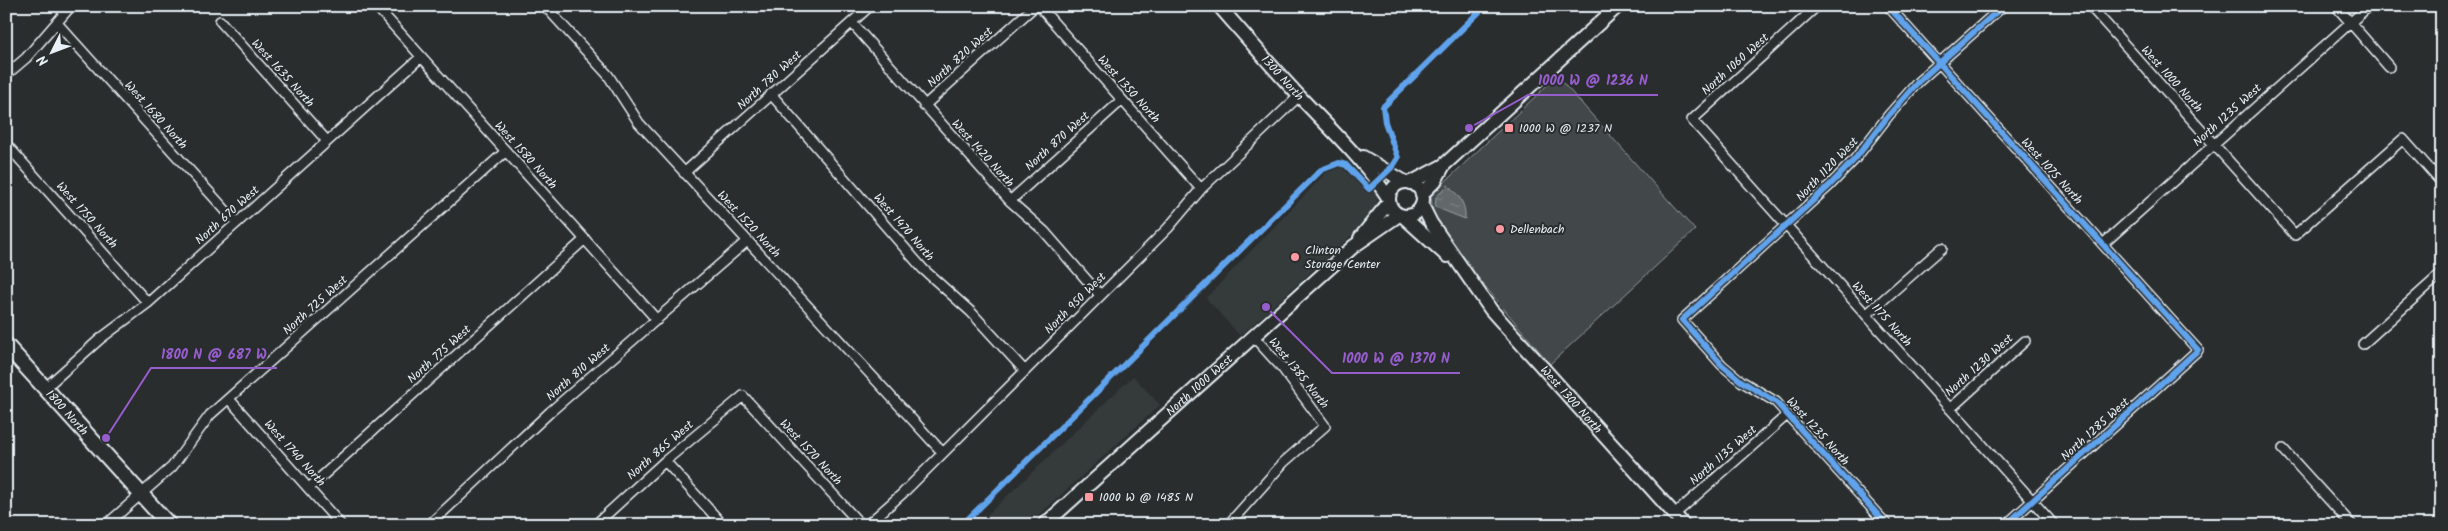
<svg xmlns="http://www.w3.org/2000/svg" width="2448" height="531" font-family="Kalam,sans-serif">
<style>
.built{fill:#363a3b}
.green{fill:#424648;stroke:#959ca0}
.water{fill:url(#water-ripples);stroke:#989fa3}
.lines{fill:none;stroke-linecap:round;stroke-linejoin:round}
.street-casing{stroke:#e8f1f8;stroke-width:12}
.secondary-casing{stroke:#e8f1f8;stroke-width:16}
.primary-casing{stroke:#e8f1f8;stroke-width:18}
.street{stroke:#2a2d2e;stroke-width:9}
.secondary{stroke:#2a2d2e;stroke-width:12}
.primary{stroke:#2a2d2e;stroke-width:14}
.cycleway-casing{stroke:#2a2d2e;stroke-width:9}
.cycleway{stroke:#60a3ed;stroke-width:6}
.poi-dot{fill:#ff9aa2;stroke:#2a2d2e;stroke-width:2}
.labels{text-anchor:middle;stroke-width:4;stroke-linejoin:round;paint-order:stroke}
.street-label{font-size:12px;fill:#e8f1f8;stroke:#2a2d2e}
.poi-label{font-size:12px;fill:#e8f1f8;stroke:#2a2d2e;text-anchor:start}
.leader{fill:none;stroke:#965dcd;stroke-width:2}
.callout-dot{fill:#965dcd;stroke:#2a2d2e;stroke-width:2}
.callout-label{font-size:14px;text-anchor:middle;font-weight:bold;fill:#965dcd;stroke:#2a2d2e;stroke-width:4;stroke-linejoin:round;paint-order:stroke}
</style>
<defs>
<pattern id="water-ripples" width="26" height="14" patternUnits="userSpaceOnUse" patternTransform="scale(1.25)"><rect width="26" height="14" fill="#63686b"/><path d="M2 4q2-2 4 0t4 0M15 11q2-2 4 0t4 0" fill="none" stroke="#797e81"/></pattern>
</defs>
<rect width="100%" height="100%" fill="#2a2d2e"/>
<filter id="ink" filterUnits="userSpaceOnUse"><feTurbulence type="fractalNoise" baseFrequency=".02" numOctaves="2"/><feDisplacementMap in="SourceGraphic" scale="10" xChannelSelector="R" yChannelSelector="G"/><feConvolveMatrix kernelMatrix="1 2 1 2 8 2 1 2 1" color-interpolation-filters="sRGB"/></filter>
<g filter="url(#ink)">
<path class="built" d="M1341 157 1378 195 1376 213 1240 336 1206 298Z
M1133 376 1160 405 1028 525H977Z"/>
<path class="green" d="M1557 76 1695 230 1550 364 1468 266 1433 218 1431 195Z"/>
<path class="water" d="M1448 185C1459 196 1466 203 1465 219L1435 207 1436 197Z"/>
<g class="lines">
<g class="street-casing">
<path id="street" d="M376 6 657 320
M545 6 608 75 639 123 943 453
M1039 6 1201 189
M1817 6 1692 120 2054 525
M1888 6 2198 350 2006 525
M2090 6 2295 235 2403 139 2442 183
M2336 6 2389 67
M220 21 327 141
M57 23 237 223
M852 23 1010 201 1044 231 1100 295
M6 75 26 58 71 6
M771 94 923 269 971 312 1025 371
M924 106 1035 6
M6 144 148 303
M684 173 870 6
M1010 201 1122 100
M2103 244 2369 6
M1866 315 1942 248
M2363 344 2442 273
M45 388 100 339 148 303 421 57
M229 399 341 525
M1950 409 2025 341
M2283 449 2352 525
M665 461 723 525
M309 488 585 239
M1675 514 1787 415
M106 525 172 467 210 415 506 151
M429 525 550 412 747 241
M595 525 665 461 743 396 861 525
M867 525 903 493 1168 228 1201 189 1299 96
M1228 525 1284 462 1325 426 1283 369 1253 336
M1887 525 1776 402 1741 381 1722 365 1682 320 1829 186 1855 159 1889 115 1918 82 2003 6"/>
</g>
<g class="secondary-casing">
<g id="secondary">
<path id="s1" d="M1219 6C1246 37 1273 68 1301 98 1332 131 1365 161 1389 199"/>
<path d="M1363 157 1405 182"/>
<circle cx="1406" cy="199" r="17"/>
<path d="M1410 183 1444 165"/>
<path d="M1422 194 1435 181 1444 165 1618 6"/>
<path id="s2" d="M1422 205 1431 223 1491 310 1684 525"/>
<path d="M1404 217 1447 256"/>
<path d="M1360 238 1389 202"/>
<path id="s3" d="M1044 525 1354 246 1399 215"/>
</g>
</g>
<g class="primary-casing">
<g id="primary">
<path id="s4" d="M6 345 169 525"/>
</g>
</g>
<use href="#street" class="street"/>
<use href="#secondary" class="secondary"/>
<use href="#primary" class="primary"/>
<g class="cycleway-casing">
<path id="cycleway" d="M1888 6 2198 350 2006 525
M962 525 1321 170 1339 163 1346 165 1369 189 1393 166 1398 158 1385 122 1383 107 1485 6
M1887 525 1776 402 1741 381 1722 365 1682 320 1829 186 1855 159 1889 115 1918 82 2003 6"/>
</g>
<use href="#cycleway" class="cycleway"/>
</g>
</g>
<g class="poi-dot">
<rect x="1504" y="123" width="10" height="10" rx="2.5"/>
<circle cx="1500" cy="229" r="5"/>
<circle cx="1295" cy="257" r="5"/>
<rect x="1084" y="492" width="10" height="10" rx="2.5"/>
</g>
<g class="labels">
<g class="street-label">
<text transform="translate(960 57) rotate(-42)" y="4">North 820 West</text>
<text transform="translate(1735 64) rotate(-42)" y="4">North 1060 West</text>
<text transform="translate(283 73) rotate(48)" y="4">West 1635 North</text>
<text dy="4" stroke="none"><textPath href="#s1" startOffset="96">1300 North</textPath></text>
<text transform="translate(2172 79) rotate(48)" y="4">West 1000 North</text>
<text transform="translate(769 80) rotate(-42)" y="4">North 780 West</text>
<text transform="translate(1129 89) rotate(48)" y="4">West 1350 North</text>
<text transform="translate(156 115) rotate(48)" y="4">West 1680 North</text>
<text transform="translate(2227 115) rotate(-42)" y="4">North 1235 West</text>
<text transform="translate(1057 141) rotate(-42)" y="4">North 870 West</text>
<text transform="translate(983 153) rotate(48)" y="4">West 1420 North</text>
<text transform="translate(526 155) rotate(48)" y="4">West 1580 North</text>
<text transform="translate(1827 169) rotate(-46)" y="4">North 1120 West</text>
<text transform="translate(2052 171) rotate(48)" y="4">West 1075 North</text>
<text transform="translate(87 215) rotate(48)" y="4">West 1750 North</text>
<text transform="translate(227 215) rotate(-42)" y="4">North 670 West</text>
<text transform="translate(749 224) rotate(47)" y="4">West 1520 North</text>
<text transform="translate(904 227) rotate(49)" y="4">West 1470 North</text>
<text transform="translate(1075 303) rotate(-45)" y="4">North 950 West</text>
<text transform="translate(315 305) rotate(-42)" y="4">North 725 West</text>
<text transform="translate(1882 314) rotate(48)" y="4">West 1175 North</text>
<text transform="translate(439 354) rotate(-42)" y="4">North 775 West</text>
<text transform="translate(1979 365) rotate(-42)" y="4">North 1230 West</text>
<text transform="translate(578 372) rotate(-41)" y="4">North 810 West</text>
<text transform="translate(1299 373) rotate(51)" y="4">West 1385 North</text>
<text dy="4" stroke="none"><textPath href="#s3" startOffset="209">North 1000 West</textPath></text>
<text dy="4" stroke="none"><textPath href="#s2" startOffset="246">West 1300 North</textPath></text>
<text dy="4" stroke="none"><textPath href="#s4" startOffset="91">1800 North</textPath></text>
<text transform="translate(2095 429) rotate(-42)" y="4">North 1285 West</text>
<text transform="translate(1818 431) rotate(48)" y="4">West 1235 North</text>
<text transform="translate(660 450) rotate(-41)" y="4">North 865 West</text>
<text transform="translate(811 452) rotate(47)" y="4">West 1570 North</text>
<text transform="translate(295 453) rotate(48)" y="4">West 1740 North</text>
<text transform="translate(1723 455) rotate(-41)" y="4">North 1135 West</text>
</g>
<g class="poi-label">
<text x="1519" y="132">1000 W @ 1237 N</text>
<text x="1510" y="233">Dellenbach</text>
<text x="1305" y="254">Clinton<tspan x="1305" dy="14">Storage Center</tspan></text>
<text x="1099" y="501">1000 W @ 1485 N</text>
</g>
</g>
<path class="leader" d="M1469 128L1528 95H1658M106 438L151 368H277M1266 307L1332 373H1460"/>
<g class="callout-dot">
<circle cx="1469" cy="128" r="5"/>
<circle cx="106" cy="438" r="5"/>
<circle cx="1266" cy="307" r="5"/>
</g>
<g class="callout-label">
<text x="1593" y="85">1000 W @ 1236 N</text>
<text x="214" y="359">1800 N @ 687 W</text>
<text x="1396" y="363">1000 W @ 1370 N</text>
</g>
<rect width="2448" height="531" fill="none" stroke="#2a2d2e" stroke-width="25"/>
<rect x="12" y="12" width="2423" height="506" fill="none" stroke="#e8f1f8" stroke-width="2" filter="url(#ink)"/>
<g transform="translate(52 52) rotate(228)" stroke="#2a2d2e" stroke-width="4" paint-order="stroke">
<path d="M0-4L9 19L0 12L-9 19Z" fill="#e8f1f8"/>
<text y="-8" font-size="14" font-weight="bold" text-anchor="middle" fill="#e8f1f8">N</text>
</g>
</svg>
